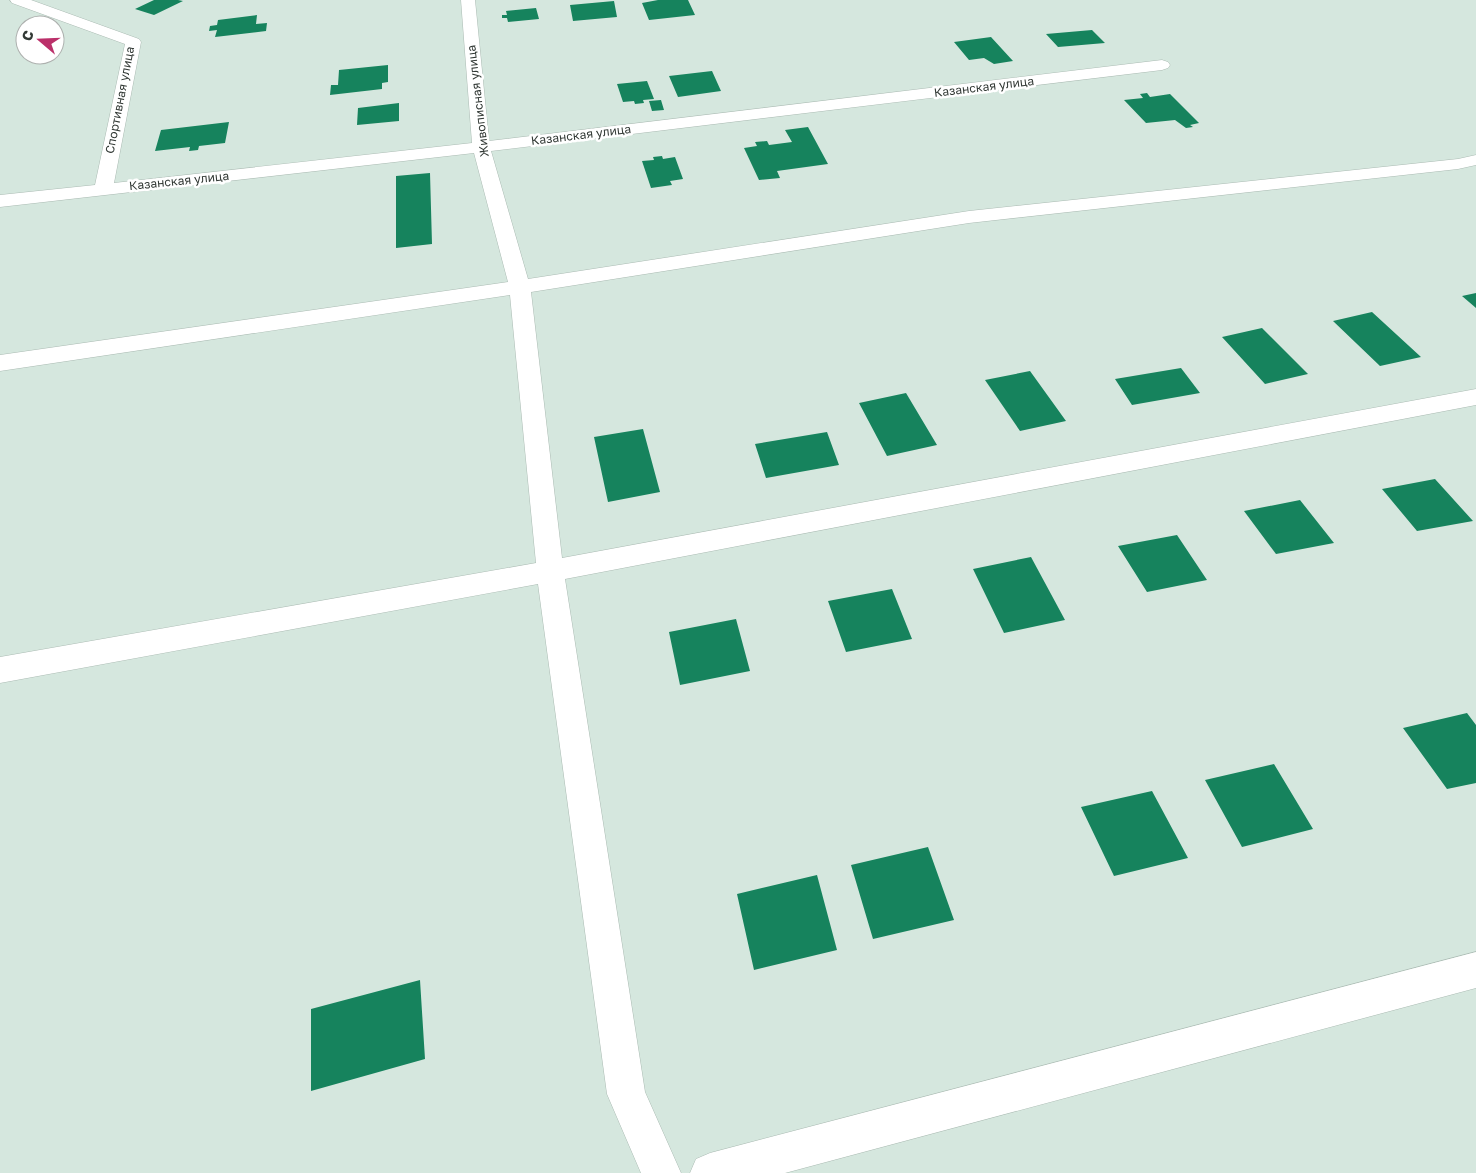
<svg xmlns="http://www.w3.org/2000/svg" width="1476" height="1173" font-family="'Golos Text',sans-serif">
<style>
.building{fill:#16835d}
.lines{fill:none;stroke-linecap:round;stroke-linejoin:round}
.street-casing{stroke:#abbbb3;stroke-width:1}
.street{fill:#fff;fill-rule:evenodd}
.labels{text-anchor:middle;stroke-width:5;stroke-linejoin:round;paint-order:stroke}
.far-street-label{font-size:12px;fill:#323935;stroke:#fff}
</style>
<rect width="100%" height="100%" fill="#d5e7de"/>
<path class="building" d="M154 0H178L183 1 154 15 135 9Z
M658 0H688L695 15 649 20 642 3Z
M614 1 617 17 573 21 570 5Z
M536 8 539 19 508 22 507 18H502V15H507L506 11Z
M257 15 256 24 267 23 266 31 215 37 217 30 209 31 210 26 217 25 218 20Z
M1092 30 1105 43 1058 47 1046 34Z
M991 37 1013 61 994 64 984 58 969 60 954 42Z
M388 65V82L382 83V89L330 95 331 85H338L339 70Z
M712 71 721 91 678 97 669 76Z
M647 81 654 99 643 100 644 103 635 104 634 101 623 102 617 84Z
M1147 93 1150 97 1170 94 1199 123 1190 125 1193 127 1186 128 1175 120 1146 123 1124 100 1143 98 1140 94Z
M661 100 664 110 652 111 649 101Z
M399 103V121L357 125 358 108Z
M229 122 225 143 199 146 198 150 189 151 190 147 155 151 161 130Z
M808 127 828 164 777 171 780 178 759 180 744 148 757 146 755 142 767 141 769 145 792 142 785 130Z
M662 156 663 159 675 157 683 179 670 181 672 185 651 188 642 161 654 160 653 157Z
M430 173 432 244 396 248V176Z
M1476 293V308L1462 296Z
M1372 312 1421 357 1380 366 1333 321Z
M1262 328 1308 374 1265 384 1222 337Z
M1181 368 1200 393 1132 405 1115 379Z
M1030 371 1066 421 1020 431 985 380Z
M906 393 937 445 887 456 859 403Z
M643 429 660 492 608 502 594 437Z
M827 432 839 465 766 478 755 444Z
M1435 479 1473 521 1417 531 1382 489Z
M1300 500 1334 543 1276 554 1244 511Z
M1177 535 1207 580 1147 592 1118 546Z
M1031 557 1065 620 1004 633 973 569Z
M892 589 912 639 846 652 828 601Z
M736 619 750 671 680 685 669 632Z
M1467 713 1476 725V783L1447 789 1403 728Z
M1274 764 1313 829 1242 847 1205 780Z
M1152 791 1188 858 1114 876 1081 807Z
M928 847 954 920 873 939 851 865Z
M817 875 837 950 754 970 737 894Z
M420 980 425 1059 311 1091V1009Z"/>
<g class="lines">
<g class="street-casing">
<path id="street" d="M10 0H31L139 39 141 42 114 183 472 143 461 0H475L489 141 1162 60 1168 62 1170 65 1168 68 1162 70 491 151 528 279 969 211 1458 159 1476 155V165L1458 169 969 223 531 292 562 558 1476 389V405L565 579 645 1092 681 1173H641L607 1094 538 584 0 683V657L536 563 510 295 0 371V355L508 282 474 153 0 207V195L95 185 125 44 12 3Z
M1476 952V988L785 1173H690L696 1159 710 1153Z"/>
</g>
<use href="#street" class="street"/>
</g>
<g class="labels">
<g class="far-street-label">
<text transform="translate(984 87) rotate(-7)" y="4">Казанская улица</text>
<text transform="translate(120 100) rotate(-79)" y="4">Спортивная улица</text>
<text transform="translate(478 101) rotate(-97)" y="4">Живописная улица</text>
<text transform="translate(581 135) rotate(-7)" y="4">Казанская улица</text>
<text transform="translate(179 181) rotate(-6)" y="4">Казанская улица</text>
</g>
</g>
<g transform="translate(40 40) rotate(289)"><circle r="24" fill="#ffffff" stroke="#adb0ae"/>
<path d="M0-4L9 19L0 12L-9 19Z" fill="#bb306a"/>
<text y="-8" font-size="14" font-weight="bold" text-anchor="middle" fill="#323935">С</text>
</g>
</svg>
